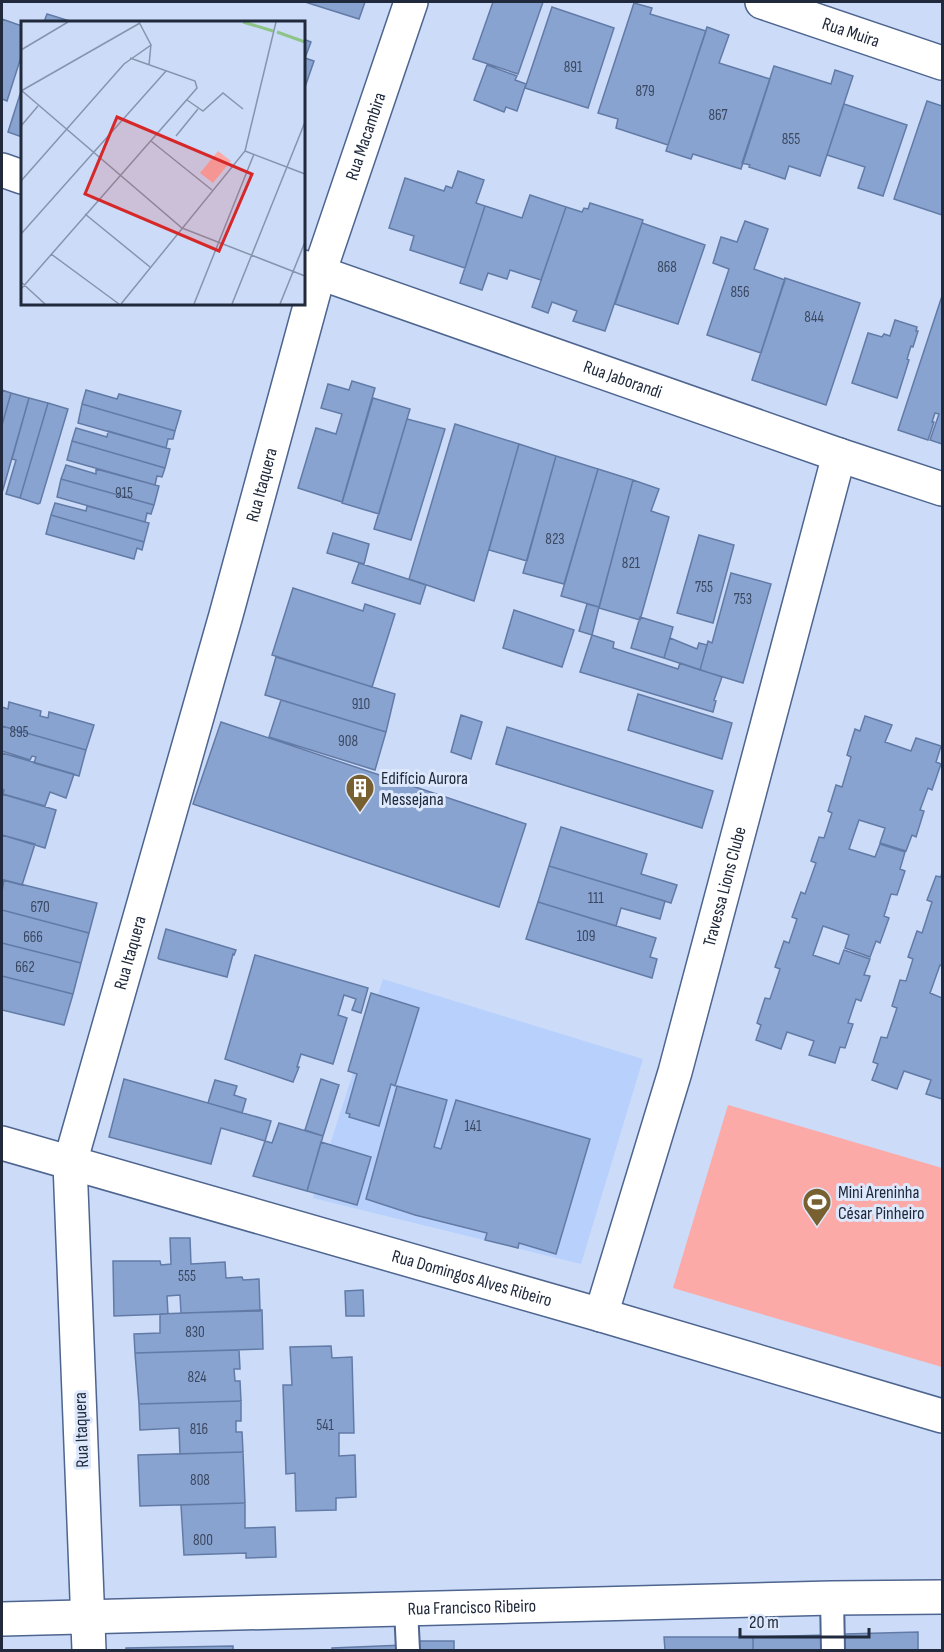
<svg xmlns="http://www.w3.org/2000/svg" width="944" height="1652" font-family="'Sofia Sans Condensed',sans-serif">
<style>
.built{fill:#b8d1fc}
.green{fill:#fcaaa7}
.building{fill:#89a3d0;stroke:#627ba6;stroke-width:1.5}
.lines{fill:none;stroke-linecap:round;stroke-linejoin:round}
.service-casing{stroke:#4e658f;stroke-width:26}
.minor-casing{stroke:#4e658f;stroke-width:36}
.service{stroke:#fff;stroke-width:22}
.minor{stroke:#fff;stroke-width:33}
.labels{text-anchor:middle;stroke-width:6;stroke-linejoin:round;paint-order:stroke}
.number-label{font-size:15px;fill:#3a4861}
.street-label{font-size:18px;fill:#202a3c;stroke:#dde8fc}
.poi-label{font-size:18px;fill:#202a3c;stroke:#dde8fc;text-anchor:start}
.inset-river{fill:none;stroke:#8ec487;stroke-width:3}
.inset-road{fill:none;stroke:#8794ad;stroke-width:1.5}
.view{fill:#d62828;fill-opacity:0.15;stroke:#d62828;stroke-width:3}
.inset-edge{fill:none;stroke:#202a3c;stroke-width:3}
</style>
<rect width="100%" height="100%" fill="#cbdbf8"/>
<path class="built" d="M383 979 643 1059 581 1264 313 1198Z"/>
<path class="green" d="M728 1105 942 1168V1367L673 1288Z"/>
<path class="building" d="M305 2H365L359 19Z
M493 2H543L518 74 473 59Z
M634 3 652 8 650 14 706 31 668 145 616 128 618 119 598 113Z
M552 7 614 28 588 108 525 88Z
M47 14 73 22H44Z
M2 19 22 26V54L7 101 2 99Z
M707 27 729 35 719 63 770 79 741 169 693 154 691 159 666 151Z
M303 39 311 42 305 58 314 61 303 93Z
M487 65 517 76 515 80 526 84 517 111 506 107 504 112 474 100Z
M774 66 831 84 835 70 853 76 820 176 789 166 785 179 749 167 750 165 742 163Z
M22 88V137L8 132Z
M927 101 942 106V215L894 199Z
M844 104 907 125 883 196 858 188 865 167 827 155Z
M458 171 484 180 476 203 485 206 465 268 410 250 414 236 389 228 405 178 444 191 446 186 452 188Z
M530 195 566 207 541 280 510 270 507 279 488 273 482 290 460 283 485 206 522 218Z
M590 203 643 220 605 331 573 321 577 311 552 302 548 313 532 307 566 207 582 212 584 208 588 209Z
M745 221 768 229 754 269 785 280 761 353 707 335 729 269 713 263 721 237 737 242Z
M642 223 705 245 678 324 615 304Z
M785 278 860 303 826 405 752 380Z
M942 296V444L930 440 939 414 935 413 932 422H934L928 440 898 430Z
M895 320 917 327 916 331H918L913 347 911 346 907 359 909 360 897 398 852 383 868 333 882 337 884 334 890 336Z
M352 381 375 388 342 502 298 488 316 428 336 434 342 414 321 408 328 384 349 390Z
M2 390 11 393 2 425Z
M86 390 117 399 119 394 181 411 175 431 82 404Z
M11 393 29 398 2 493V425Z
M29 398 48 403 20 498 6 494 16 460 12 459Z
M373 398 410 409 379 514 342 503Z
M48 403 68 409 40 503 38 504 20 498Z
M82 404 175 431 173 439H168L166 448 78 423Z
M407 419 445 429 411 540 374 529Z
M455 424 519 444 474 601 409 579Z
M76 428 107 437 108 431 170 449 165 468 72 441Z
M72 441 165 468 162 477 157 476 155 485 67 460Z
M519 444 556 456 527 561 489 550Z
M556 456 598 469 564 584 523 573Z
M66 465 96 474V469L159 486 154 505 61 479Z
M598 469 633 480 599 607 561 596Z
M61 479 154 505 151 514 147 513 145 522 57 497Z
M633 480 659 489 651 511 669 517 640 620 599 608Z
M55 503 86 511 87 506 149 523 144 542 51 515Z
M51 515 144 542 142 550 137 548 134 559 46 534Z
M333 533 369 544 364 564 327 553Z
M699 535 734 545 713 623 677 613Z
M359 563 426 585 420 604 352 583Z
M731 573 771 584 743 683 700 670 708 641 712 643Z
M293 588 363 611 365 604 395 614 372 687 272 655Z
M587 604 599 607 592 635 579 631Z
M514 610 574 630 562 667 503 648Z
M640 617 673 627 664 658 631 648Z
M592 635 614 642 613 648 678 669 680 663 722 677 714 700 716 701 713 712 580 672Z
M670 638 697 649 699 643 707 645 700 670 664 658Z
M276 657 395 694 386 732 265 695Z
M638 694 732 723 722 759 628 730Z
M281 700 386 732 375 770 269 737Z
M9 702 41 711 40 716 48 718 49 712 94 725 86 750 2 726V707L8 709Z
M461 715 482 722 471 759 451 752Z
M865 716 892 725 885 742 911 751 916 738 941 746 936 762 941 764 932 790 928 788 920 810 924 811 916 837 912 835 906 851 880 843 885 828 859 820 849 849 875 857 880 844 905 852 900 869 905 871 897 895 891 894 884 916 889 918 880 943 876 941 870 957 845 948 849 935 823 926 813 955 839 964 844 950 870 959 864 975 870 976 861 1001 856 999 848 1023 853 1024 845 1048 840 1047 835 1063 809 1055 814 1041 787 1032 781 1049 756 1040 761 1025 757 1023 765 998 770 999 780 969 775 967 784 941 789 943 797 919 792 917 801 892 805 894 816 863 811 861 819 837 824 838 832 813 828 811 836 785 842 787 851 757 847 755 855 729 860 731Z
M221 722 526 824 499 907 193 804Z
M2 726 86 750 79 776 34 763 36 757 32 756 30 760 2 751Z
M507 727 713 791 702 828 496 764Z
M2 753 74 774 66 798 50 792 45 806 3 794 4 790 2 789Z
M2 794 56 810 45 848 2 835Z
M561 827 647 854 641 874 677 885 671 903 549 866Z
M2 835 35 844 22 885 2 880Z
M549 866 665 901 660 919 621 908 616 926 538 902Z
M942 872V966L940 965 930 993 942 998V1099L926 1094 931 1080 904 1071 897 1089 872 1080 878 1064 873 1062 881 1037 887 1038 897 1008 892 1006 900 980 906 981 913 959 908 957 917 931 922 933 932 902 927 900 936 876 941 877Z
M4 880 97 903 89 933 2 910V892Z
M538 902 656 938 650 957 657 959 652 978 526 939Z
M2 910 89 933 81 963 2 943Z
M166 929 236 950 234 955 233 954 227 977 159 959 158 958Z
M2 943 81 963 73 994 2 976Z
M255 955 368 988 361 1013 352 1010 356 999 344 995 338 1015 347 1018 333 1064 301 1054 297 1067H299L293 1082 225 1059Z
M2 976 73 994 64 1025 2 1010Z
M371 993 419 1008 395 1086 391 1084 379 1126 349 1117 350 1114 346 1113 357 1074 348 1071Z
M124 1079 271 1121 265 1141 221 1128 211 1164 109 1137Z
M321 1079 339 1085 323 1136 305 1130Z
M215 1080 237 1086 234 1095 246 1099 242 1113 208 1103Z
M397 1086 447 1100 434 1147 441 1149 456 1100 590 1139 556 1254 519 1243 518 1248 485 1240 487 1233 415 1215 366 1199Z
M279 1123 323 1136 307 1191 253 1176 265 1141 272 1143Z
M321 1142 371 1157 357 1205 307 1191Z
M170 1238H190L191 1264 225 1262 226 1278 242 1277 243 1280 259 1279 260 1311 181 1313 180 1295 167 1296 168 1314 114 1316 113 1261H160L161 1265 171 1264Z
M363 1290 364 1316H346L345 1291Z
M262 1310 263 1349 135 1353 134 1334 160 1333V1314Z
M331 1346 332 1358 352 1357 354 1433H339V1456L355 1455 356 1497 336 1498V1510L296 1511 295 1473 286 1474 283 1385H292L290 1347Z
M239 1350 240 1369H234L235 1381H240L241 1401 139 1404 135 1353Z
M241 1401V1421H236V1432H242L243 1452 180 1454 179 1428 140 1430 139 1404Z
M243 1452 245 1503 140 1506 138 1455Z
M245 1503V1528L275 1527 276 1557 246 1558V1553L184 1555 181 1505Z
M918 1632V1650H845V1634Z
M825 1635V1650H753V1637Z
M664 1637H753V1650H665Z
M415 1641H454V1650H415Z
M404 1645V1650H332V1648Z
M233 1646V1650H126V1648Z"/>
<g class="lines">
<g class="service-casing">
<path id="service" d="M832 1598 833 1650
M406 1609 408 1650"/>
</g>
<g class="minor-casing">
<g id="minor">
<path id="s1" d="M762 2 942 63"/>
<path d="M2 170 22 177"/>
<path id="s2" d="M303 267 839 455 942 489"/>
<path id="s3" d="M2 1143 601 1315 942 1416"/>
<path id="s4" d="M601 1315 675 1072 839 455"/>
<path id="s5" d="M2 1619 832 1598 942 1597"/>
<path id="s6" d="M89 1650 70 1163 226 615 319 273 411 2"/>
</g>
</g>
<use href="#service" class="service"/>
<use href="#minor" class="minor"/>
</g>
<defs>
<g id="building-pin" transform="scale(1.5)"><path d="M0 17L-7.5 6A9.5 9.5 0 1 1 7.5 6Z" fill="#796031" stroke="#dde8fc"/><path d="M-4-6H4V6H1V3H-1V6H-4ZM-2.5-4.3h1.7v1.8h-1.7ZM.8-4.3h1.7v1.8H.8ZM-2.5-1h1.7V.8h-1.7ZM.8-1h1.7V.8H.8Z" fill="#fff"/></g>
<g id="stadium-pin" transform="scale(1.5)"><path d="M0 17L-7.5 6A9.5 9.5 0 1 1 7.5 6Z" fill="#796031" stroke="#dde8fc"/><path d="M0-5a6.5 5 0 1 0 0 10a6.5 5 0 1 0 0-10ZM-3.5-1.8h7v3.6h-7Z" fill="#fff"/></g>
</defs>
<g fill-rule="evenodd">
<use href="#building-pin" x="360" y="788"/>
<use href="#stadium-pin" x="817" y="1202"/>
</g>
<g class="labels">
<g class="number-label">
<text x="573" y="72">891</text>
<text x="645" y="96">879</text>
<text x="718" y="120">867</text>
<text x="791" y="144">855</text>
<text x="667" y="272">868</text>
<text x="740" y="297">856</text>
<text x="814" y="322">844</text>
<text x="124" y="498">915</text>
<text x="555" y="544">823</text>
<text x="631" y="568">821</text>
<text x="704" y="592">755</text>
<text x="743" y="604">753</text>
<text x="361" y="709">910</text>
<text x="19" y="737">895</text>
<text x="348" y="746">908</text>
<text x="596" y="903">111</text>
<text x="40" y="912">670</text>
<text x="586" y="941">109</text>
<text x="33" y="942">666</text>
<text x="25" y="972">662</text>
<text x="473" y="1131">141</text>
<text x="187" y="1281">555</text>
<text x="195" y="1337">830</text>
<text x="197" y="1382">824</text>
<text x="325" y="1430">541</text>
<text x="199" y="1434">816</text>
<text x="200" y="1485">808</text>
<text x="203" y="1545">800</text>
</g>
<g class="street-label">
<text dy="6" stroke="none"><textPath href="#s1" startOffset="94">Rua Muira</textPath></text>
<text dy="6" stroke="none"><textPath href="#s6" startOffset="1556">Rua Macambira</textPath></text>
<text dy="6" stroke="none"><textPath href="#s2" startOffset="339">Rua Jaborandi</textPath></text>
<text dy="6" stroke="none"><textPath href="#s6" startOffset="1192">Rua Itaquera</textPath></text>
<text dy="6" stroke="none"><textPath href="#s4" startOffset="446">Travessa Lions Clube</textPath></text>
<text dy="6" stroke="none"><textPath href="#s6" startOffset="706">Rua Itaquera</textPath></text>
<text dy="6" stroke="none"><textPath href="#s3" startOffset="489">Rua Domingos Alves Ribeiro</textPath></text>
<text transform="translate(81 1430) rotate(-92)" y="6">Rua Itaquera</text>
<text dy="6" stroke="none"><textPath href="#s5" startOffset="470">Rua Francisco Ribeiro</textPath></text>
</g>
<g class="poi-label">
<text x="381" y="784">Edifício Aurora<tspan x="381" dy="21">Messejana</tspan></text>
<text x="838" y="1198">Mini Areninha<tspan x="838" dy="21">César Pinheiro</tspan></text>
</g>
</g>
<g transform="translate(21 21)">
<rect width="284" height="284" fill="#cbdbf8"/>
<path d="M197 130 210 140 192 162 179 152Z" fill="#fcaaa7"/>
<path class="inset-river" d="M222 1 252 10M256 11 284 21"/>
<path class="inset-road" d="M0 29 47 1M128 44 130 23M0 69 161 207 284 255M0 70 119 2M166 79 182 90 202 72 222 88M0 105 17 85M155 115 177 88M130 120 191 169M224 130 284 153M0 160 103 43 130 24 118 1M64 193 129 246M0 213 145 50M30 233 98 283M0 261 24 283M0 268 176 67 174 60 109 37M100 283 224 130 255 1M173 283 233 133M211 283 284 101M259 283 284 221"/>
<path class="view" d="M96 96 231 153 198 230 64 173Z"/>
<rect width="284" height="284" class="inset-edge"/>
</g>
<rect width="944" height="1652" fill="none" stroke="#202a3c" stroke-width="6"/>
<path d="M740 1628v9h129v-9" fill="none" stroke="#202a3c" stroke-width="3"/>
<text x="749" y="1628" font-size="18" fill="#202a3c" stroke="#dde8fc" stroke-width="4.5" paint-order="stroke">20 m</text>
</svg>
